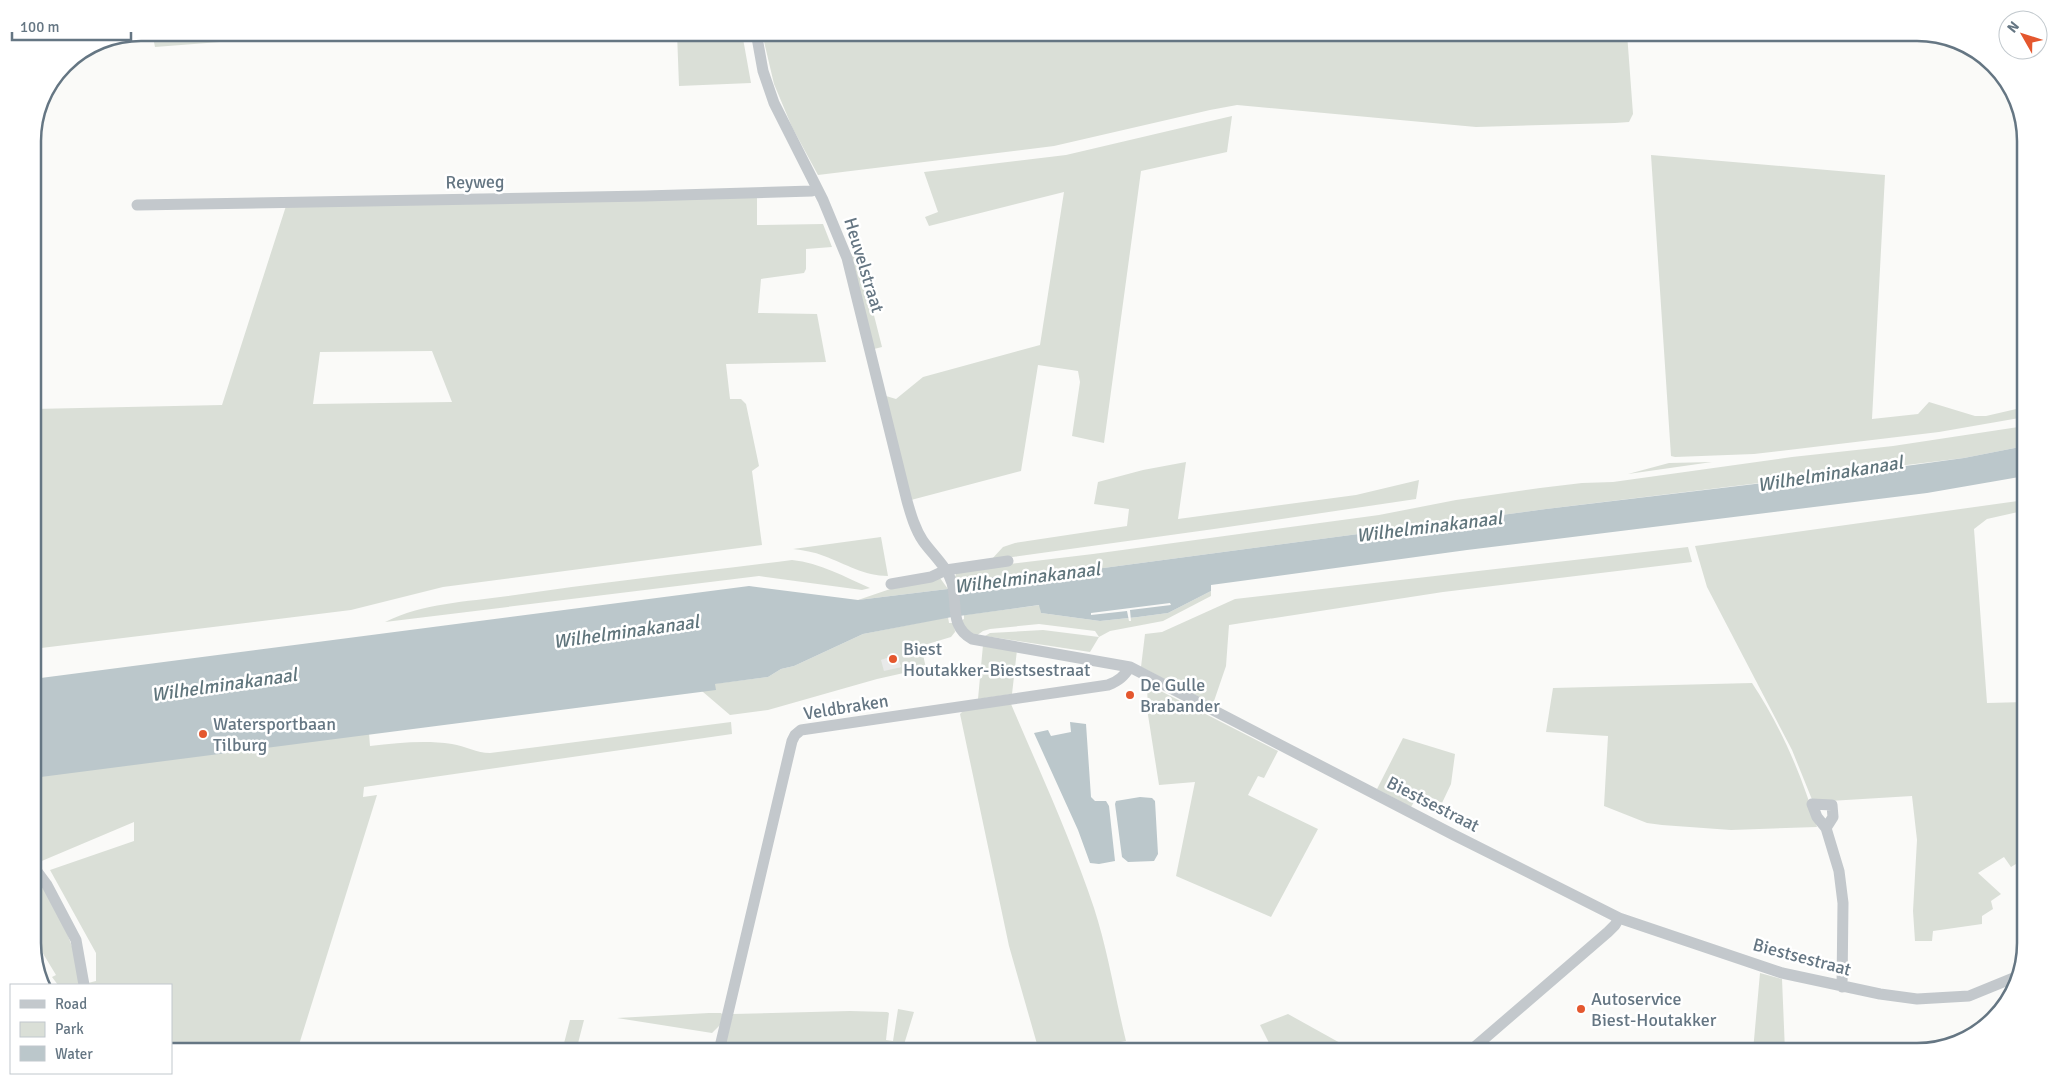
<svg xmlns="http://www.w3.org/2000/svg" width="2058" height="1084" font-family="Signika,sans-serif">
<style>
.built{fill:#e8e9e9}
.green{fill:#dadfd7;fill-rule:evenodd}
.water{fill:#bbc7cb}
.pier{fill:#fafaf8}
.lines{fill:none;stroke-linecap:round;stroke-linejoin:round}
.minor{stroke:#c3c8cc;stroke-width:11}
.poi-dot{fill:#e4572e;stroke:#fff;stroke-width:2}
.labels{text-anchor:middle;stroke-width:5;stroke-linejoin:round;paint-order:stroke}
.street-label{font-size:18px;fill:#657683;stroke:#fff}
.poi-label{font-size:18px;fill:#657683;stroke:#fff;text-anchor:start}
.water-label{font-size:19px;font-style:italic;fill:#60757c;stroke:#fff}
.rim{fill:none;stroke:#657683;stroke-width:2.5}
</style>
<rect width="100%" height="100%" fill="#fafaf8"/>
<path class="built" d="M897 655 901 667 884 672 880 660Z"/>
<path class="green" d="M152 33H218L220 42 155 47Z
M677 33H742L751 83 679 86Z
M762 33H1627L1633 114 1629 122 1615 123 1476 127 1237 105 1210 110 1054 146 818 175 792 127 774 84Z
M1232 116 1227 152 1141 171 1104 443 1072 436 1080 382 1078 371 1038 365 1021 471 911 500 886 396 896 399 923 377 1040 345 1064 192 929 226 925 217 938 212 924 172 1066 155Z
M1651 155 1885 175 1872 419 1918 414 1929 402 1975 416H1986L2025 407V417L1939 432 1754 454 1675 457 1671 456Z
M757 197V225L823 224 832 247 806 249V269L804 273 761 279 758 313 817 314 826 362 726 364 730 399H741L746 404 759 466 752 471 762 545 443 587 351 610 33 649V409L222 405 286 206ZM432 351 452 402 313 404 320 352Z
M856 253 859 256 882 347 874 349 851 254Z
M2025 426V446L1964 458 1546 509 1081 571 1049 570 970 580 966 583 963 578 955 582 954 579 957 572 968 569 1093 554 1379 515 1456 500 1540 488 1582 483 1613 482 1792 457 1893 446Z
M1186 462 1178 519 1356 495 1419 480 1416 499 1214 529 991 560 1003 547 1015 543 1127 526 1129 509 1094 504 1098 482 1143 470Z
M1712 462 1628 474 1669 463Z
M2025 500V604L2018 512 1987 519 1974 529 1987 703 2025 702V869L2021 861 2011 867 2004 857 1978 873 2001 894 1991 901 1993 909 1982 916V924L1933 931 1932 941H1915L1913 911 1917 840 1912 796 1813 802 1792 750 1707 587 1695 546Z
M881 537 888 576C864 576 846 564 824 556 814 552 803 550 793 549Z
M1688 547 1692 562 1443 592 1229 625 1226 666 1213 704 1141 667 1145 634 1162 632 1235 599Z
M792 560C820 563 845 577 870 588L862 590 759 576 385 622C423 603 466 602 508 596 602 582 697 572 792 560Z
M940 578 948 589 858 600 899 586Z
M1211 591V596L1163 621 1110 631 1099 637 1090 652 985 636 990 633 1043 630 1099 637 1095 631 1039 624 990 629 983 631 976 636 969 634 960 621 964 619V615L1040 605 1041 613 1100 621 1138 617 1168 613Z
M948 617 949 623H954L955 632 951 637 921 646 926 668 877 679 768 710 730 715 696 686 768 677 781 669 794 666 863 634ZM897 655 901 667 884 671 881 660Z
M983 645 1017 650 1012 694 978 699Z
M1752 683C1781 727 1802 775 1817 827L1731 830 1662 825 1647 823 1604 806 1608 736 1546 732 1553 688Z
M1147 684 1278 751 1264 778 1258 776 1248 795 1318 829 1271 917 1176 876 1195 782 1159 785 1148 715Z
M1011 704C1040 772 1071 839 1094 908 1108 951 1115 997 1126 1041L1069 1051H1039L1009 946 960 714 963 711Z
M731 722 732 734 364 787 363 797 377 795 297 1051H171V985H89L88 983 96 981V953L50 870 134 841V822L37 863 33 858V775L369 733 370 746C398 743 424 740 452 744 465 746 477 753 490 753Z
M1403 738 1455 754 1451 784 1442 803 1420 792 1411 807 1377 789Z
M33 874 56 904 73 949 81 985H58L52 977 56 975 33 937Z
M1760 973 1782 979 1785 1051H1753Z
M898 1009 914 1012 902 1051H723L733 1014 850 1011 887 1012 889 1013 886 1040 893 1041Z
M709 1013H721L723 1015 721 1024 712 1033 617 1018Z
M1288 1014 1351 1049 1355 1051H1273L1260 1025Z
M570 1020H584L576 1051H562Z"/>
<path class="water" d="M2025 446V476L1927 493 1467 550 1211 585V591L1168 613 1138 617 1100 621 1041 613 1039 605 952 617 863 634 794 666 781 669 768 677 715 684 716 690 33 778V679L749 586 858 600 956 588 970 580 1049 570 1081 571 1546 509 1913 465 1964 458Z
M1070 722 1086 724 1091 797 1095 801H1106L1109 806 1115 861 1099 864 1090 863 1078 830 1034 733 1048 730 1051 736 1071 732Z
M1140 797 1152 798 1155 801 1158 854 1154 861 1128 862 1122 857 1115 804 1116 801Z"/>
<path class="pier" d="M1170 603 1171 605 1130 610 1131 621H1129L1127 611 1091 615V613Z"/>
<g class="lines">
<path class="minor" d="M756 32 763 71 774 103 823 200 847 258 907 501C911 515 915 529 923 541 933 555 947 567 952 583 958 605 949 626 972 639L1130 667 1454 835 1619 918 1782 973 1880 994 1917 999 1969 996 2018 976
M137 205 645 196 812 191
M891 584 931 577 946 570 1008 561
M1826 828 1833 817 1832 805 1812 804 1817 817 1826 828 1839 871 1843 903 1842 987
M33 866 47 885 76 940 84 985
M719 1051 792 741 795 735 801 730 1108 685C1119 681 1124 676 1130 667
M1470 1051 1608 932 1615 925 1619 918"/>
</g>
<g class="poi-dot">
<circle cx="893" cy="659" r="5"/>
<circle cx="1130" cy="695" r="5"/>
<circle cx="203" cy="734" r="5"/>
<circle cx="1581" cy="1009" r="5"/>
</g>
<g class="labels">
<g class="street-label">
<text transform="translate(475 182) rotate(-1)" y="6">Reyweg</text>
<text transform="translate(864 265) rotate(73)" y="6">Heuvelstraat</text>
<text transform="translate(846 707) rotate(-9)" y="6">Veldbraken</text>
<text transform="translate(1433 804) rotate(27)" y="6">Biestsestraat</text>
<text transform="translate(1802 957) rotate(15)" y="6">Biestsestraat</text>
</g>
<g class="poi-label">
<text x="903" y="655">Biest<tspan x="903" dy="21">Houtakker-Biestsestraat</tspan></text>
<text x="1140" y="691">De Gulle<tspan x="1140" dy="21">Brabander</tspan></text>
<text x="213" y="730">Watersportbaan<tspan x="213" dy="21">Tilburg</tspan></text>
<text x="1591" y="1005">Autoservice<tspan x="1591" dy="21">Biest-Houtakker</tspan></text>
</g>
<g class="water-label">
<text transform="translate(1830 473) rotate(-9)" y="7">Wilhelminakanaal</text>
<text transform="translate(1429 526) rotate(-7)" y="7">Wilhelminakanaal</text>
<text transform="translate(1027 577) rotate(-7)" y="7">Wilhelminakanaal</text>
<text transform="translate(626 631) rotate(-8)" y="7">Wilhelminakanaal</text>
<text transform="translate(224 684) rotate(-8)" y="7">Wilhelminakanaal</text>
</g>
</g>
<path d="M0 0H2058V1084H0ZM141 41H1917A100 100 0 0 1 2017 141V943A100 100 0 0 1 1917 1043H141A100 100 0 0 1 41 943V141A100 100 0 0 1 141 41Z" fill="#fff" fill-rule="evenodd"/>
<path class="rim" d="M141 41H1917A100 100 0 0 1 2017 141V943A100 100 0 0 1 1917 1043H141A100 100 0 0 1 41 943V141A100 100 0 0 1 141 41Z"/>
<rect x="10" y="984" width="162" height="90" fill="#ffffff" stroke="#c1c8cd"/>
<rect x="20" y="1000" width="25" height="8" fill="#c3c8cc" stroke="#c1c8cd"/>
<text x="55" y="1009" font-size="15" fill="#657683">Road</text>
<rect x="20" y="1022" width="25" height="15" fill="#dadfd7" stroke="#c1c8cd"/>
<text x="55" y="1034" font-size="15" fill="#657683">Park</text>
<rect x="20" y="1046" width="25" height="15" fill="#bbc7cb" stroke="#c1c8cd"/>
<text x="55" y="1059" font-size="15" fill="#657683">Water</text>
<g transform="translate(2023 35) rotate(309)"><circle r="24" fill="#ffffff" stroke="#c1c8cd"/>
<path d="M0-4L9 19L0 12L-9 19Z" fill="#e4572e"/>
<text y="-8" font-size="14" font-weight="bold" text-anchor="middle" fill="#657683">N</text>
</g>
<path d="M12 32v8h119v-8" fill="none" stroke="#657683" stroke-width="2.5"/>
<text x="20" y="32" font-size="15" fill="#657683" stroke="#ffffff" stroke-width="4" paint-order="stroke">100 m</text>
</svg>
